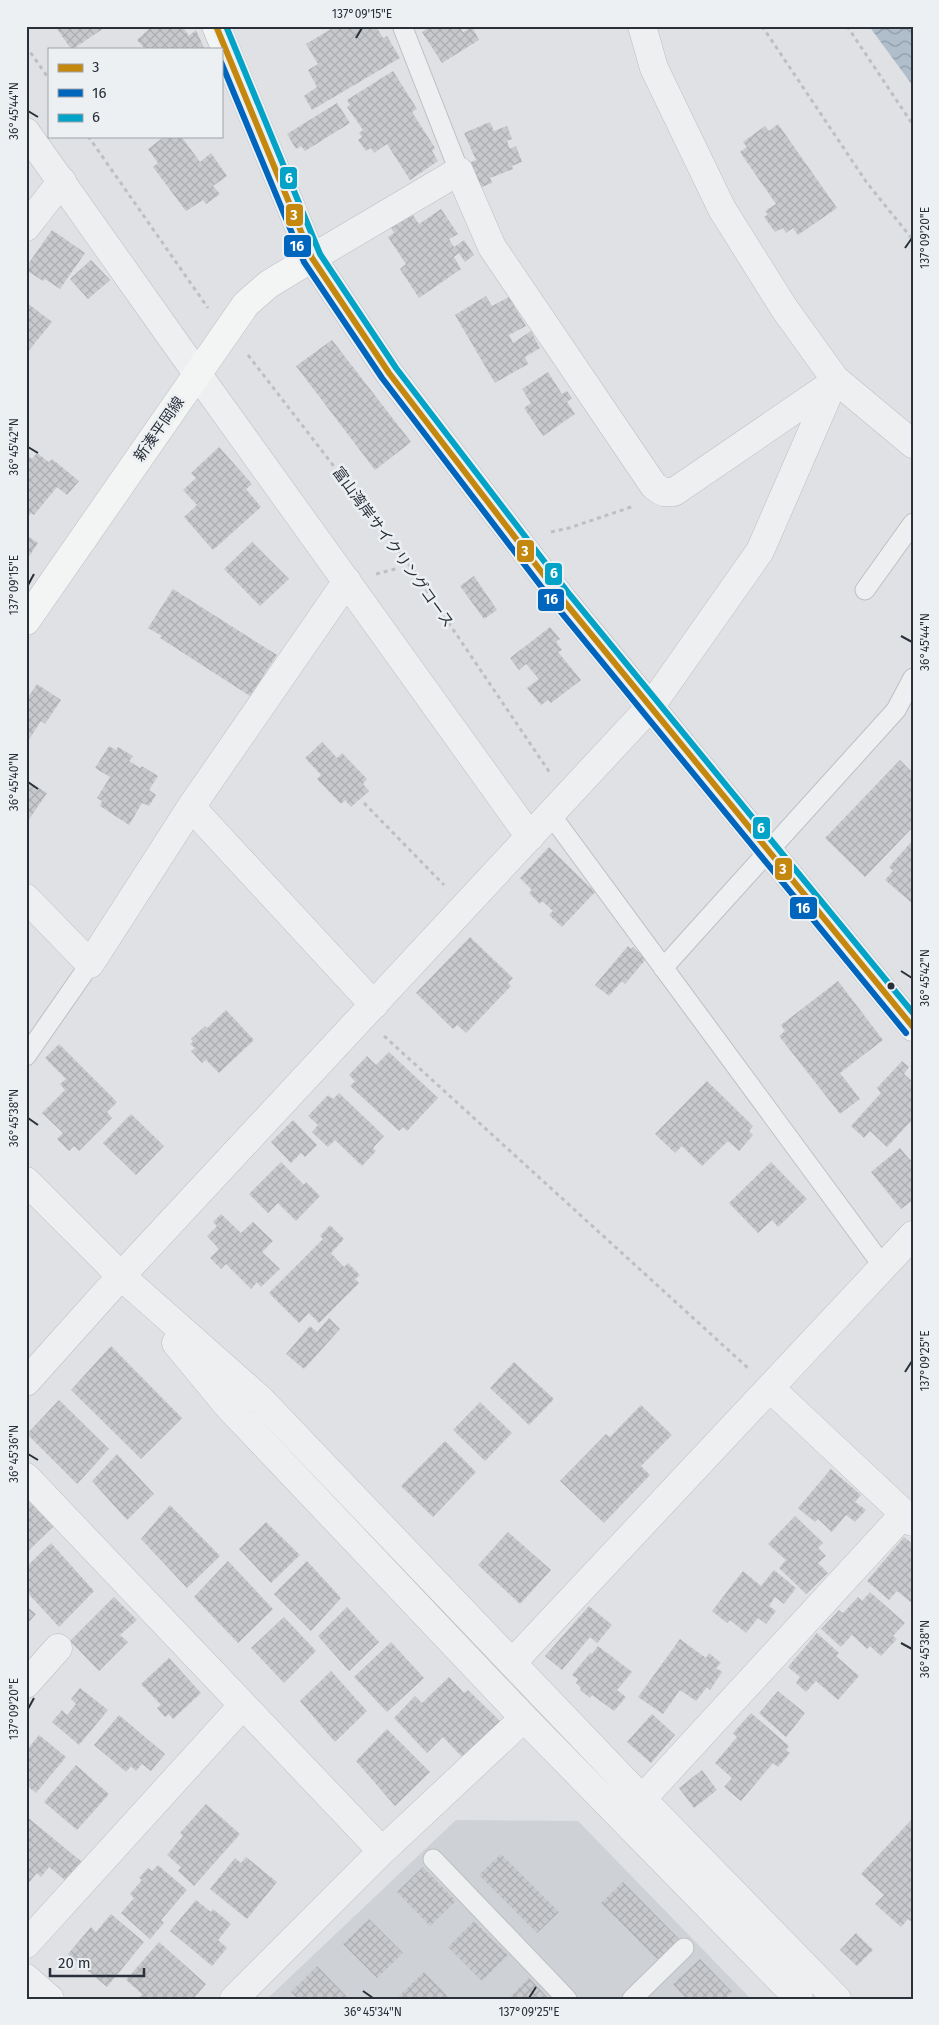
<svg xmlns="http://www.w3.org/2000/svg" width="939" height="2025" font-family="'Fira Sans','Noto Sans JP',sans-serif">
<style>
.built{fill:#ced1d6}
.water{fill:url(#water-waves)}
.building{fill:url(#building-cross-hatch)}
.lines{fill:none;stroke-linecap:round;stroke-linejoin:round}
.service-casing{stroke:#bdbfc2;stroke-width:21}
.minor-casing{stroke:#bdbfc2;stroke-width:29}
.tertiary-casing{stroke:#bdbfc2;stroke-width:29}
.primary-casing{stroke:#bcbec1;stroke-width:29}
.trunk-casing{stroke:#b2b4b8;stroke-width:29}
.path{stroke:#bdc0c2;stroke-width:3;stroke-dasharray:4 4;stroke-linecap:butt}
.service{stroke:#eeeff1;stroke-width:19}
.minor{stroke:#eeeff1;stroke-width:28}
.tertiary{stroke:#eeeff1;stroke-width:28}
.primary{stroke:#f3f4f4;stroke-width:28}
.trunk{stroke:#f3f4f4;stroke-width:28}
.path-bridge{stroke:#bdc0c2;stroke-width:3;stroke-dasharray:4 4;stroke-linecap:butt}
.bus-1-casing{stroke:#edf0f3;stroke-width:10}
.bus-2-casing{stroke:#edf0f3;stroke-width:10}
.bus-3-casing{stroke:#edf0f3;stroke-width:10}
.bus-1{stroke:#c4880e;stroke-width:6}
.bus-2{stroke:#0065bd;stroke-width:6}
.bus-3{stroke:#02a3c7;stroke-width:6}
.ticks{fill:none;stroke:#29303a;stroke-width:2}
.bus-dot{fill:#29303a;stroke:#edf0f3;stroke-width:2}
.labels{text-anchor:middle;stroke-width:5;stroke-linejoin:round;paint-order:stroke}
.street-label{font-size:15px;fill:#29303a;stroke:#edf0f3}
.line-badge{stroke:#edf0f3;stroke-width:2}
.badge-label{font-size:14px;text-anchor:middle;font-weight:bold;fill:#fff}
.neatline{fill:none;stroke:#29303a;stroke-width:2}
.ticks-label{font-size:12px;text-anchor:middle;fill:#29303a}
</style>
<defs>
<pattern id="water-waves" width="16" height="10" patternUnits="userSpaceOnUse" patternTransform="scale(1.25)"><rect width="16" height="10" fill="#b0becc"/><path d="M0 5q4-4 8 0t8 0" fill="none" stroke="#8f9ba7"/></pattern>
<pattern id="building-cross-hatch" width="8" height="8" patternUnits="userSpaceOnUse" patternTransform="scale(1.25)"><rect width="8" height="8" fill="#c7c9cc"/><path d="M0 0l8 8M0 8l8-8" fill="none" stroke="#abadb0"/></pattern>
</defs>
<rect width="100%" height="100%" fill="#dfe1e4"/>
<path class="built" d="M456 1820 578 1821 751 1999H267Z"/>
<path class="water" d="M869 26H913V86Z"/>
<path class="building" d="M55 26H107L73 49H71Z
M152 26H182L189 36 196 30 204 48 145 49 137 40Z
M336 26H376L383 38 387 36 400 58 312 110 304 96 317 87 308 70 318 64 306 44Z
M432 26H459L463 32 472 27 479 40 442 63 422 32Z
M393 71 417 109 412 112 435 148 432 151 438 161 410 180 387 144 374 153 371 148 366 151 358 140 362 137 359 133 363 130 347 107 350 105 347 100Z
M337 103 350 123 305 151 301 146 296 149 287 134Z
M490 122 494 131 507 126 512 139 507 141 510 149 516 146 522 162 512 166 513 169 490 178 492 183 479 188 469 163 476 160 464 133Z
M778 124 837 208 798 235 793 228 786 233 783 228 775 232 764 217 768 214 765 211 776 204 740 152 747 147 743 142 765 126 769 131Z
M165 136H181L200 162 211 153 227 176 213 186 220 194 206 204 203 200 186 211 153 167 158 163 148 149Z
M441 209 458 234 449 239 454 247 464 240 474 255 465 262 459 253 454 257 461 269 419 298 400 269 406 264 388 237 394 233 389 224 410 211 419 224Z
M52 230 85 253 60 289 45 279 43 281 26 270V267Z
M91 260 110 280 88 299 70 279Z
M486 296 492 306 509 297 526 326 509 335 513 343 531 331 540 348 525 357 528 364 495 383 455 315Z
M26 302 52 322 26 354Z
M332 340 411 442 375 470 296 366Z
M548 372 562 394 567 391 572 398 567 402 575 414 543 436 524 408 531 403 522 389Z
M219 447 252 484 246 489 261 507 213 550 184 517 197 505 183 490 196 478 191 473Z
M37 453 49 462 52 459 79 481 67 495 57 487 34 515 31 513 28 517 26 515V454L32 459Z
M26 535 38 543 26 561Z
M252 542 289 579 260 606 224 569Z
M474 576 497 610 484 619 460 586Z
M173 589 277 655 250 696 160 638 162 636 148 628Z
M550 627 560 639 556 642 562 650 558 652 581 680 551 703 548 700 541 705 527 688 539 679 526 664 519 670 510 658Z
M37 684 61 700 45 724 41 721 26 744V700Z
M322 742 337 758 342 753 367 779 363 784 369 791 351 807 345 800 341 804 317 779 321 775 305 758Z
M109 746 116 750 118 747 133 756 129 761 140 768 142 766 158 776 149 790 156 795 149 806 142 803 129 825 100 806 102 801 97 798 110 777 95 768Z
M900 760 913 773V827L865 877 825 838Z
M26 780 47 793 26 824Z
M913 840V904L885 880 893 871 889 867Z
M549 847 595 892 562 927 549 915 553 911 542 901 540 904 529 893 532 890 520 878Z
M470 937 513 978 508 983 511 986 466 1033 457 1025 453 1029 416 993Z
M628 946 631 949 633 947 646 959 625 984 622 981 609 996 595 985Z
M838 981 883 1040 840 1073 860 1099 840 1114 779 1036 785 1031 781 1025Z
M226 1010 254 1040 219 1073 206 1060 202 1063 191 1051 195 1048 190 1044 193 1042 191 1039 205 1026 207 1028Z
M59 1044 117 1102 107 1112 112 1118 79 1151 74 1146 69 1151 57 1139 63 1133 42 1113 65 1090 60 1084 66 1079 45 1058Z
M389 1052 438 1098 407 1131 403 1127 399 1131 350 1086 355 1081 349 1075 367 1056 376 1065Z
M902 1061 909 1067 904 1074 913 1082V1119L887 1147 870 1131 864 1138 851 1126 881 1093 877 1088Z
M707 1081 753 1126 749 1131 753 1135 739 1151 728 1141 702 1166 682 1146 675 1153 655 1134Z
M339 1093 384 1136 373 1148 376 1151 362 1166 335 1140 328 1147 312 1132 318 1125 308 1116 328 1095 333 1099Z
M131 1114 164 1146 136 1175 103 1143Z
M293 1120 317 1145 305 1157 301 1153 291 1163 271 1142Z
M900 1148 910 1160 913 1158V1200L901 1209 871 1172Z
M281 1162 304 1185 306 1182 320 1196 296 1221 278 1203 268 1213 249 1194Z
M771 1162 807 1199 778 1227 772 1220 758 1233 729 1203Z
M221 1214 241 1233 253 1222 273 1241 262 1252 280 1269 261 1287 257 1282 251 1289 226 1264 221 1269 210 1258 219 1249 207 1236 217 1226 213 1222Z
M330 1225 344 1239 331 1253 344 1267 348 1263 360 1275 355 1279 359 1283 319 1323 309 1313 299 1323 269 1293 323 1239 320 1236Z
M329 1318 340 1329 304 1369 286 1354 310 1326 317 1332Z
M111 1346 182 1418 141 1459 71 1390Z
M514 1362 554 1399 529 1425 490 1388Z
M59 1400 109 1449 77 1484 27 1434Z
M480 1402 512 1433 485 1461 453 1430Z
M641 1405 672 1435 641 1466 650 1475 604 1523 560 1481 606 1434 610 1437Z
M445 1441 476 1472 433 1517 401 1486Z
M117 1454 154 1494 127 1520 92 1481Z
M831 1469 861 1495 855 1502 866 1510 855 1522 846 1515 832 1532 818 1519 815 1522 798 1508Z
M26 1498 54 1526 26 1553Z
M170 1505 220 1556 187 1588 141 1539Z
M795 1516 823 1543 818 1548 826 1556 818 1563 828 1573 806 1594 779 1568 786 1560 768 1544Z
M266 1522 300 1555 271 1583 239 1549Z
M508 1532 551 1570 520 1604 478 1565Z
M904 1537 913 1544V1604L897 1591 889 1600 867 1581Z
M51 1543 94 1591 59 1627 26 1591V1567Z
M228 1561 273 1609 238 1643 194 1597Z
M307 1561 341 1598 311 1631 274 1594Z
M774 1570 796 1588 784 1604 775 1597 769 1606 776 1611 766 1624 758 1618 746 1633 730 1620 727 1623 712 1611 743 1571 761 1586Z
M870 1592 905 1623 893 1636 897 1639 881 1656 870 1646 867 1649 852 1635 841 1647 821 1629 839 1610 843 1613 858 1597 862 1601Z
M114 1597 137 1620 120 1635 128 1642 99 1671 70 1641Z
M26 1606 36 1614 26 1625Z
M589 1606 612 1625 597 1643 590 1637 562 1670 545 1656Z
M347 1607 379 1642 349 1671 318 1636Z
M284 1617 316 1651 284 1683 251 1648Z
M817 1633 839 1653 836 1656 859 1676 838 1700 816 1681 806 1692 796 1683 800 1677 788 1667Z
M680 1639 706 1658 709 1653 721 1663 716 1668 722 1672 710 1690 707 1687 696 1701 680 1690 663 1714 638 1697Z
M391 1642 424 1678 387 1712 354 1677Z
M598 1646 632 1672 617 1690 626 1697 614 1711 592 1695 590 1698 580 1690 581 1688 576 1683 578 1679 572 1675 590 1653 592 1654Z
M169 1658 201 1693 173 1719 169 1714 165 1717 157 1708 161 1705 141 1684Z
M331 1671 367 1711 335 1742 300 1701Z
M449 1677 464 1693 468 1690 500 1721 463 1758 443 1737 427 1753 394 1718 415 1696 422 1703Z
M80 1688 108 1710 79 1745 52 1722 62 1710 67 1715 76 1704 71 1699Z
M778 1691 805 1713 786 1737 759 1713Z
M751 1713 789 1746 786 1750 790 1753 778 1767 773 1763 741 1801 724 1787 732 1778 715 1763 737 1737 733 1733Z
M652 1714 675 1735 651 1763 627 1742Z
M119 1715 165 1754 151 1771 142 1764 136 1771 131 1766 126 1772 94 1745Z
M387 1729 430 1772 395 1806 356 1761Z
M39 1735 66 1757 36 1793 26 1785V1751Z
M76 1765 109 1794 77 1830 44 1802Z
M702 1770 717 1790 694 1808 679 1788Z
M206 1804 240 1834 194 1886 178 1871 181 1867 167 1855 183 1836 180 1833Z
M26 1816 82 1862 66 1881 49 1867 41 1877 37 1873 26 1886Z
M913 1818V1923L908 1919 901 1927 875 1904 884 1895 861 1874Z
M501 1854 559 1912 537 1933 479 1875Z
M246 1857 277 1882 247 1919 210 1889 235 1858 241 1863Z
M158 1865 187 1890 161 1920 164 1923 150 1939 121 1913 134 1898 130 1894 142 1880 139 1878 148 1868 152 1871Z
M423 1867 456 1901 430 1926 397 1892Z
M623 1882 680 1940 659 1961 601 1903Z
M196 1900 211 1912 213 1909 231 1924 218 1940 227 1948 212 1966 170 1931Z
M111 1914 144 1942 107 1987 68 1954 91 1927 96 1932Z
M369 1919 403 1953 377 1978 343 1944Z
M474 1921 508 1955 482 1981 448 1947Z
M856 1933 873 1950 857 1966 840 1950Z
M159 1942 206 1984 193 1999H138L142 1994 126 1980Z
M700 1959 732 1992 725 1999H686L673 1984Z
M317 1966 349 1999H298L291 1992Z
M424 1972 450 1999 398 1997Z
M529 1978 549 1999H508Z"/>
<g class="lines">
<g class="service-casing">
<path id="service" d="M404 26 403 28 459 171
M865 590 913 523
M551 815 883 1266
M663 968 896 710 913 678
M26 1056 90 964
M433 1859 567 1999
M632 1999 684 1948"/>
</g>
<g class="minor-casing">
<path id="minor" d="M642 26 654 68 722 209 784 308 835 379 913 444
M26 132 181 351 530 837
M26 227 62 181
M312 258 459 171 492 247 654 486 663 492H674L826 388H831
M191 807 374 1005
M26 898 90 964 191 807 347 581
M26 1382 121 1276 651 706 760 551 835 379
M770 1388 913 1522
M26 1477 382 1851
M512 1663 913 1235
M26 1684 58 1648
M642 1799 904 1514
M26 1944 243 1705
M26 1978 50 1999
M234 1999 382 1851 524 1718"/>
</g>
<g class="tertiary-casing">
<path id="tertiary" d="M26 1181 121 1276 260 1399 642 1799 837 1999
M176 1343 228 1406 524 1718 799 1999"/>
</g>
<g class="primary-casing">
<path id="primary" d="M26 621 246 304 269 284 312 258"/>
</g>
<g class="trunk-casing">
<path id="trunk" d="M216 26 312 258 389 373 563 600 913 1027"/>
</g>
<path class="path" d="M762 26 867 183 913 240
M847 26 913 125
M26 46 49 79
M88 136 208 308
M248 355 404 557
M551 532 569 528 634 506
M376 574 399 568
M417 576 550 773
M364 803 444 885
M384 1036 748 1368"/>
<use href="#service" class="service"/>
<use href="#minor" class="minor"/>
<use href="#tertiary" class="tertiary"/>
<use href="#primary" class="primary"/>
<use href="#trunk" class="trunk"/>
<path class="path-bridge" d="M404 557 417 576"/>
<g class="bus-1-casing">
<path id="bus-1" d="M216 26 312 258 389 373 563 600 913 1027"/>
</g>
<g class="bus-2-casing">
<path id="bus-2" d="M221 62 304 262 382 378 556 606 906 1033"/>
</g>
<g class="bus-3-casing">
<path id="bus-3" d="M226 26 320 254 396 368 570 595 913 1013"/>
</g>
<use href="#bus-1" class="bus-1"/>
<use href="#bus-2" class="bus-2"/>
<use href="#bus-3" class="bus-3"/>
</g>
<path class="ticks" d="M356 38 362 28M28 111 38 117M905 248 912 238M28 447 38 453M28 585 34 574M901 636 912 642M28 782 38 789M901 971 912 978M28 1118 38 1125M905 1372 912 1361M28 1454 38 1460M901 1643 912 1649M28 1709 34 1698M363 1991 373 1998M529 1998 536 1987"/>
<circle class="bus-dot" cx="891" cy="986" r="4.5"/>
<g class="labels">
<g class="street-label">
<text transform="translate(159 429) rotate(-55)" y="5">新湊平岡線</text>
<text transform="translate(393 547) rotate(54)" y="5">富山湾岸サイクリングコース</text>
</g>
</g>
<g class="line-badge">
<rect x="279" y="166" width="19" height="24" rx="5" fill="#02a3c7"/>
<rect x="285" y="203" width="19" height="24" rx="5" fill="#c4880e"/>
<rect x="283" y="234" width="29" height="24" rx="5" fill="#0065bd"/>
<rect x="516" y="539" width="19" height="24" rx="5" fill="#c4880e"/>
<rect x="544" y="562" width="19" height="24" rx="5" fill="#02a3c7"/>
<rect x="537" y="588" width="28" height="24" rx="5" fill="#0065bd"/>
<rect x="752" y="816" width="19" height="24" rx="5" fill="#02a3c7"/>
<rect x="774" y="857" width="19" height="24" rx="5" fill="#c4880e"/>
<rect x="789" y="896" width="29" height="24" rx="5" fill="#0065bd"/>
</g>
<g class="badge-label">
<text x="289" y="183">6</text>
<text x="294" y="220">3</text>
<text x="297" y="251">16</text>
<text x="525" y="556">3</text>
<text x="554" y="578">6</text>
<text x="551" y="604">16</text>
<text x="761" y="833">6</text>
<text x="783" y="874">3</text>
<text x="803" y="913">16</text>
</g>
<rect width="939" height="2025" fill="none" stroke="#edf0f3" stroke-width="55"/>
<rect x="48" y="48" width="175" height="90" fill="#edf0f3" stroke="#9fa3a9"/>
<rect x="58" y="64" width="25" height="8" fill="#c4880e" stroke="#9fa3a9"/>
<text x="92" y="72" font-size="15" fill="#29303a">3</text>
<rect x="58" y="89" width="25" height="8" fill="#0065bd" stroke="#9fa3a9"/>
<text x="92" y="98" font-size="15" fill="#29303a">16</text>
<rect x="58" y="114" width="25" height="8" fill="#02a3c7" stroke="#9fa3a9"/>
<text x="92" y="122" font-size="15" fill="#29303a">6</text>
<path d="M50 1968v8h94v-8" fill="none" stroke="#29303a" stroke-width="2.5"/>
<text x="58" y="1968" font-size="15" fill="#29303a" stroke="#edf0f3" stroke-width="4" paint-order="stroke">20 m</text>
<rect x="28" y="28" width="884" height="1970" class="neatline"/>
<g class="ticks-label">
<text x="362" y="18">137°09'15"E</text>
<text transform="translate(14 111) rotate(-90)" y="4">36°45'44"N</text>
<text transform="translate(925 238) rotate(-90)" y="4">137°09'20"E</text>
<text transform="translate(14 447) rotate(-90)" y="4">36°45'42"N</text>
<text transform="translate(14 585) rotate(-90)" y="4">137°09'15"E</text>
<text transform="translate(925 642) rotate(-90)" y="4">36°45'44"N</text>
<text transform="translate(14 782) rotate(-90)" y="4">36°45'40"N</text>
<text transform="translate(925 978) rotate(-90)" y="4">36°45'42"N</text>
<text transform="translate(14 1118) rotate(-90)" y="4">36°45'38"N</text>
<text transform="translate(925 1361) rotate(-90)" y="4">137°09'25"E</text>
<text transform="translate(14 1454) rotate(-90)" y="4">36°45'36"N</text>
<text transform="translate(925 1649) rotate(-90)" y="4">36°45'38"N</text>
<text transform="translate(14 1709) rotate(-90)" y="4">137°09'20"E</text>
<text x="373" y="2016">36°45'34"N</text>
<text x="529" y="2016">137°09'25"E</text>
</g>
</svg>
